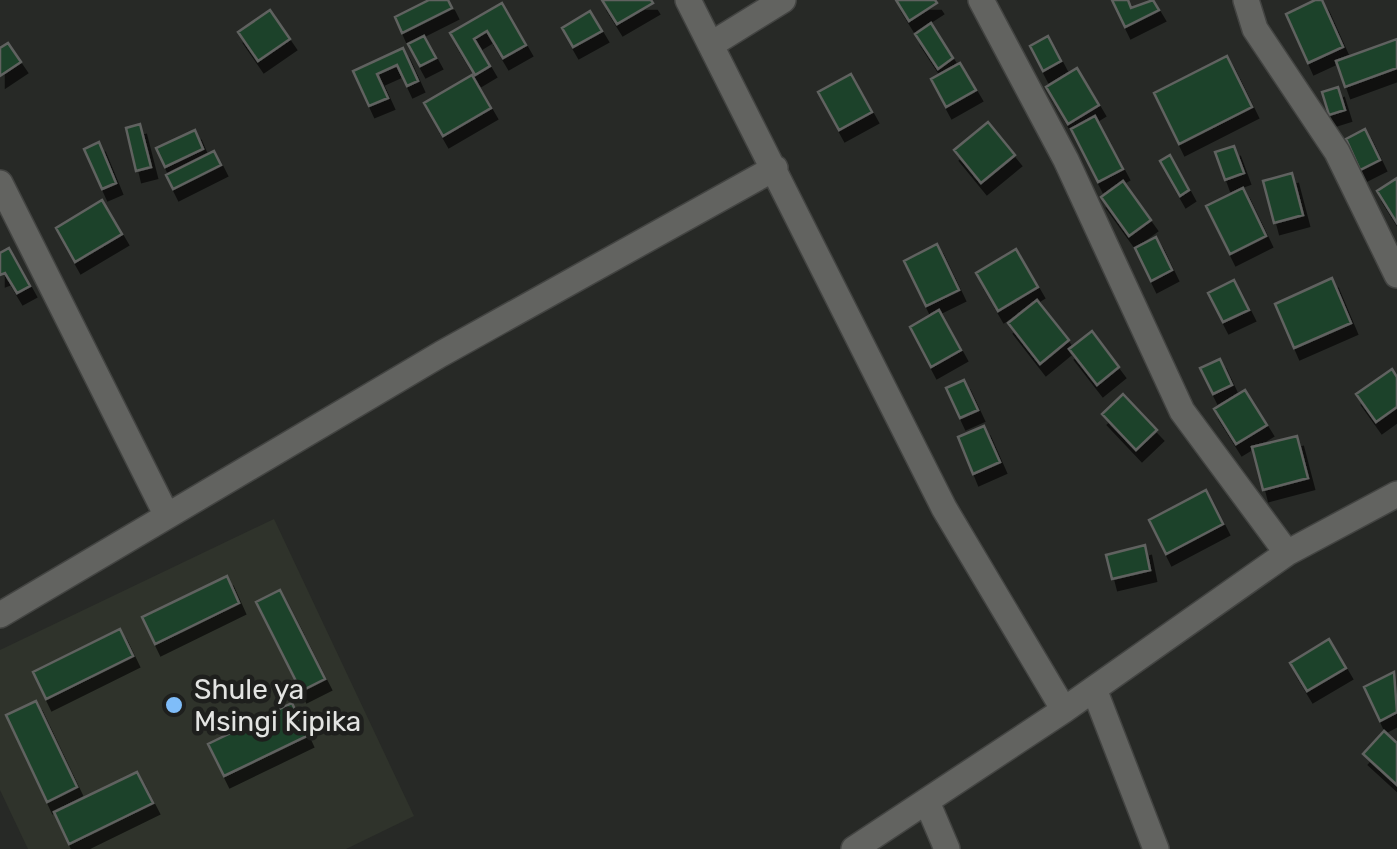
<svg xmlns="http://www.w3.org/2000/svg" width="1397" height="849" font-family="Rubik,sans-serif">
<style>
.built{fill:#2f332b}
.building{fill:#1e432a;stroke:#606260;stroke-width:2.5;filter:url(#shadow)}
.lines{fill:none;stroke-linecap:round;stroke-linejoin:round}
.minor-casing{stroke:#434442;stroke-width:28}
.minor{stroke:#626360;stroke-width:25}
.poi-dot{fill:#7fbdf9;stroke:#1e1f1d;stroke-width:4}
.labels{text-anchor:middle;stroke-width:9;stroke-linejoin:round;paint-order:stroke}
.poi-label{font-size:28px;fill:#e3e4e2;stroke:#1e1f1d;text-anchor:start}
</style>
<defs>
<filter id="shadow"><feDropShadow dx="6" dy="11" stdDeviation="0" flood-color="#0009"/></filter>
</defs>
<rect width="100%" height="100%" fill="#272926"/>
<path class="built" d="M274 519 414 816 346 849H28L0 790V650Z"/>
<path class="building" d="M429 0H448L452 8 402 33 395 17Z
M602 0H651L653 3 617 24Z
M896 0H935L937 3 909 21Z
M1112 0H1128L1131 8 1153 0 1159 10 1125 27Z
M1315 0H1322L1343 47 1308 63 1286 14Z
M502 3 526 45 503 58 487 31 474 39 490 66 475 75 450 33Z
M270 10 290 39 258 61 238 32Z
M590 11 602 31 573 47 562 28Z
M931 23 953 58 938 69 915 34Z
M424 36 436 58 420 66 408 44Z
M1048 36 1061 61 1043 71 1030 46Z
M1397 39V68L1345 87 1336 61Z
M8 43 21 62 0 76V48Z
M403 48 418 81 407 86 397 65 377 74 388 98 369 106 353 71Z
M1227 56 1252 107 1179 144 1154 93Z
M960 63 976 90 946 107 931 79Z
M1077 68 1099 105 1068 124 1046 87Z
M851 74 872 112 839 130 818 92Z
M472 75 491 108 443 136 424 103Z
M1338 87 1345 110 1329 115 1322 92Z
M1095 116 1123 169 1098 182 1071 129Z
M988 122 1015 155 981 183 954 150Z
M140 124 151 167 136 171 126 128Z
M1365 129 1380 160 1360 170 1346 139Z
M195 130 203 149 165 167 156 148Z
M99 142 116 183 102 189 84 149Z
M1234 146 1244 173 1225 180 1215 152Z
M214 151 221 165 173 189 166 175Z
M1170 155 1189 190 1180 196 1160 161Z
M1292 173 1303 215 1274 223 1263 181Z
M1397 178V223L1377 191Z
M1123 181 1151 220 1129 236 1101 197Z
M1243 188 1266 236 1230 254 1206 206Z
M102 200 122 234 75 262 56 228Z
M1156 237 1172 270 1151 281 1135 248Z
M937 244 959 290 926 306 904 261Z
M9 248 30 286 17 293 5 273 0 275V253Z
M1016 249 1038 287 998 311 976 273Z
M1332 278 1351 323 1294 348 1275 304Z
M1234 280 1249 310 1223 322 1208 293Z
M1037 300 1069 340 1040 364 1008 323Z
M939 310 961 350 931 367 910 327Z
M1092 331 1119 367 1097 385 1069 349Z
M1220 359 1232 385 1213 394 1200 368Z
M1392 369 1397 377V407L1376 422 1356 394Z
M964 380 978 410 960 418 946 388Z
M1245 390 1267 425 1236 444 1214 409Z
M1123 394 1157 430 1136 450 1102 414Z
M984 426 1000 462 973 474 958 437Z
M1297 436 1308 478 1263 490 1252 447Z
M1206 490 1223 524 1166 554 1149 520Z
M1145 545 1150 570 1112 579 1106 555Z
M227 576 239 603 155 644 142 617Z
M280 590 325 679 301 691 256 602Z
M120 629 133 656 46 699 33 672Z
M1329 639 1346 668 1307 691 1290 663Z
M1394 672 1397 712 1380 721 1364 687Z
M36 701 77 787 47 802 6 715Z
M292 703 307 736 224 776 208 744Z
M1384 731 1397 743V785L1363 754Z
M137 772 153 803 69 844 54 812Z"/>
<g class="lines">
<g class="minor-casing">
<path id="minor" d="M688 0 944 508 1064 710
M981 0 1066 160 1182 411 1287 553
M1246 0 1255 29 1337 152 1397 275
M712 44 783 0
M0 183 166 514
M0 615 441 354 775 168
M1094 689 1156 849
M927 802 947 849
M854 849 1064 710 1287 553 1397 494"/>
</g>
<use href="#minor" class="minor"/>
</g>
<circle class="poi-dot" cx="174" cy="705" r="10"/>
<g class="labels">
<g class="poi-label">
<text x="194" y="699">Shule ya<tspan x="194" dy="32">Msingi Kipika</tspan></text>
</g>
</g>
</svg>
